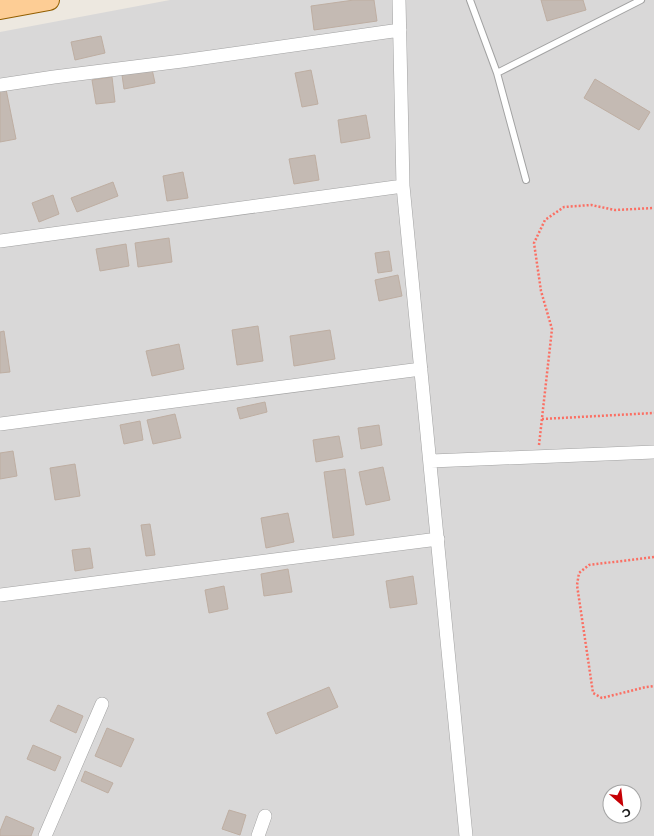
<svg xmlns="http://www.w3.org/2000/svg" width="654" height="836" font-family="Montserrat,sans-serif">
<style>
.residential{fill:#d9d8d8;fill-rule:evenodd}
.building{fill:#c4bab3;stroke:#beaea2}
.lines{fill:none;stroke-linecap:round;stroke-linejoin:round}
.lane-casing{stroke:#a2a2a2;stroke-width:8}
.street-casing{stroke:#a2a2a2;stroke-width:14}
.primary-casing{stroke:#925e00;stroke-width:22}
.path{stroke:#fb6f63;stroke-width:2.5;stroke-dasharray:2 2;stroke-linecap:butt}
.lane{stroke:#fff;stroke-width:6}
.street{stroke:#fff;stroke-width:13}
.primary{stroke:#fdcd95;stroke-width:20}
</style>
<rect width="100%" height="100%" fill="#ede8e0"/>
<path class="residential" d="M170 0H654V836H0V32ZM610 792H634V816H610Z"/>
<path class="building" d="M354 0H374L377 21 314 30 311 6Z
M541 0H583L586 10 547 21Z
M101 36 105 53 75 60 71 42Z
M152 69 155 83 124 89 122 75Z
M311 70 318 104 302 107 295 73Z
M112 77 115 102 96 104 92 80Z
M595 79 650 112 639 130 584 98Z
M6 89 16 139 0 142V90Z
M366 115 370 138 341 143 338 120Z
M315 155 319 180 294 184 289 159Z
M183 172 188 198 167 201 163 176Z
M113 182 118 196 77 212 71 198Z
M53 195 59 214 39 222 32 203Z
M169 238 172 262 138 267 135 243Z
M126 244 129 266 100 271 96 249Z
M389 251 392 271 378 273 375 253Z
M398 275 402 296 379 301 375 280Z
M258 326 263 361 237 365 232 330Z
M330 330 335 359 294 366 290 336Z
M4 331 10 372 0 373V332Z
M179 344 184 369 152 376 146 351Z
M265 402 267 412 240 419 237 408Z
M175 414 181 438 153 444 147 420Z
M140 421 143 440 124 444 120 425Z
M379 425 382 445 361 449 358 428Z
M339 436 343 457 316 462 313 440Z
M13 451 17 476 0 479V453Z
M75 464 80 496 55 500 50 468Z
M383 467 390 500 366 505 359 472Z
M345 469 354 535 333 538 324 472Z
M288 513 294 542 266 548 261 518Z
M150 524 155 555 146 556 141 525Z
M90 548 93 568 75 571 72 550Z
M288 569 292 592 264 596 261 574Z
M413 576 417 604 390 608 386 581Z
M224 586 228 609 209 613 205 590Z
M329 687 338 707 276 734 267 713Z
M58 705 83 716 76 733 50 721Z
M107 728 134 739 121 767 95 756Z
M33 745 61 757 55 771 27 759Z
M85 771 113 783 108 793 81 781Z
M229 810 246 815 240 835 222 829Z
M6 816 34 828 31 836H0V831Z"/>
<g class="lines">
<g class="lane-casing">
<path id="lane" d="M470 0 497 73 526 180
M497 73 641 0"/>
</g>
<g class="street-casing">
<path id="street" d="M399 0 403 186 466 836
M0 85 54 77 182 61 400 30
M0 241 403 186
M0 424 421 369
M431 461 654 452
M0 595 438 539
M45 836 102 704
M258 836 265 816"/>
</g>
<g class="primary-casing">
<path id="primary" d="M0 9 49 0"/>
</g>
<path class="path" d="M542 419 654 413
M539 445 552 329 541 291 534 243 545 220 564 207 591 205 615 210 654 208
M654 557 589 565 579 573 577 585 593 693 602 698 646 687 654 686"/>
<use href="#lane" class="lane"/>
<use href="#street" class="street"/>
<use href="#primary" class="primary"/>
</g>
<g transform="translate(622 804) rotate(152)"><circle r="19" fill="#ffffff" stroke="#a4a4a4"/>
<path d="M0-3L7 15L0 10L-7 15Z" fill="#c60005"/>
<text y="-6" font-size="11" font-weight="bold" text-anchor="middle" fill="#1b1b1b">С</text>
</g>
</svg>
